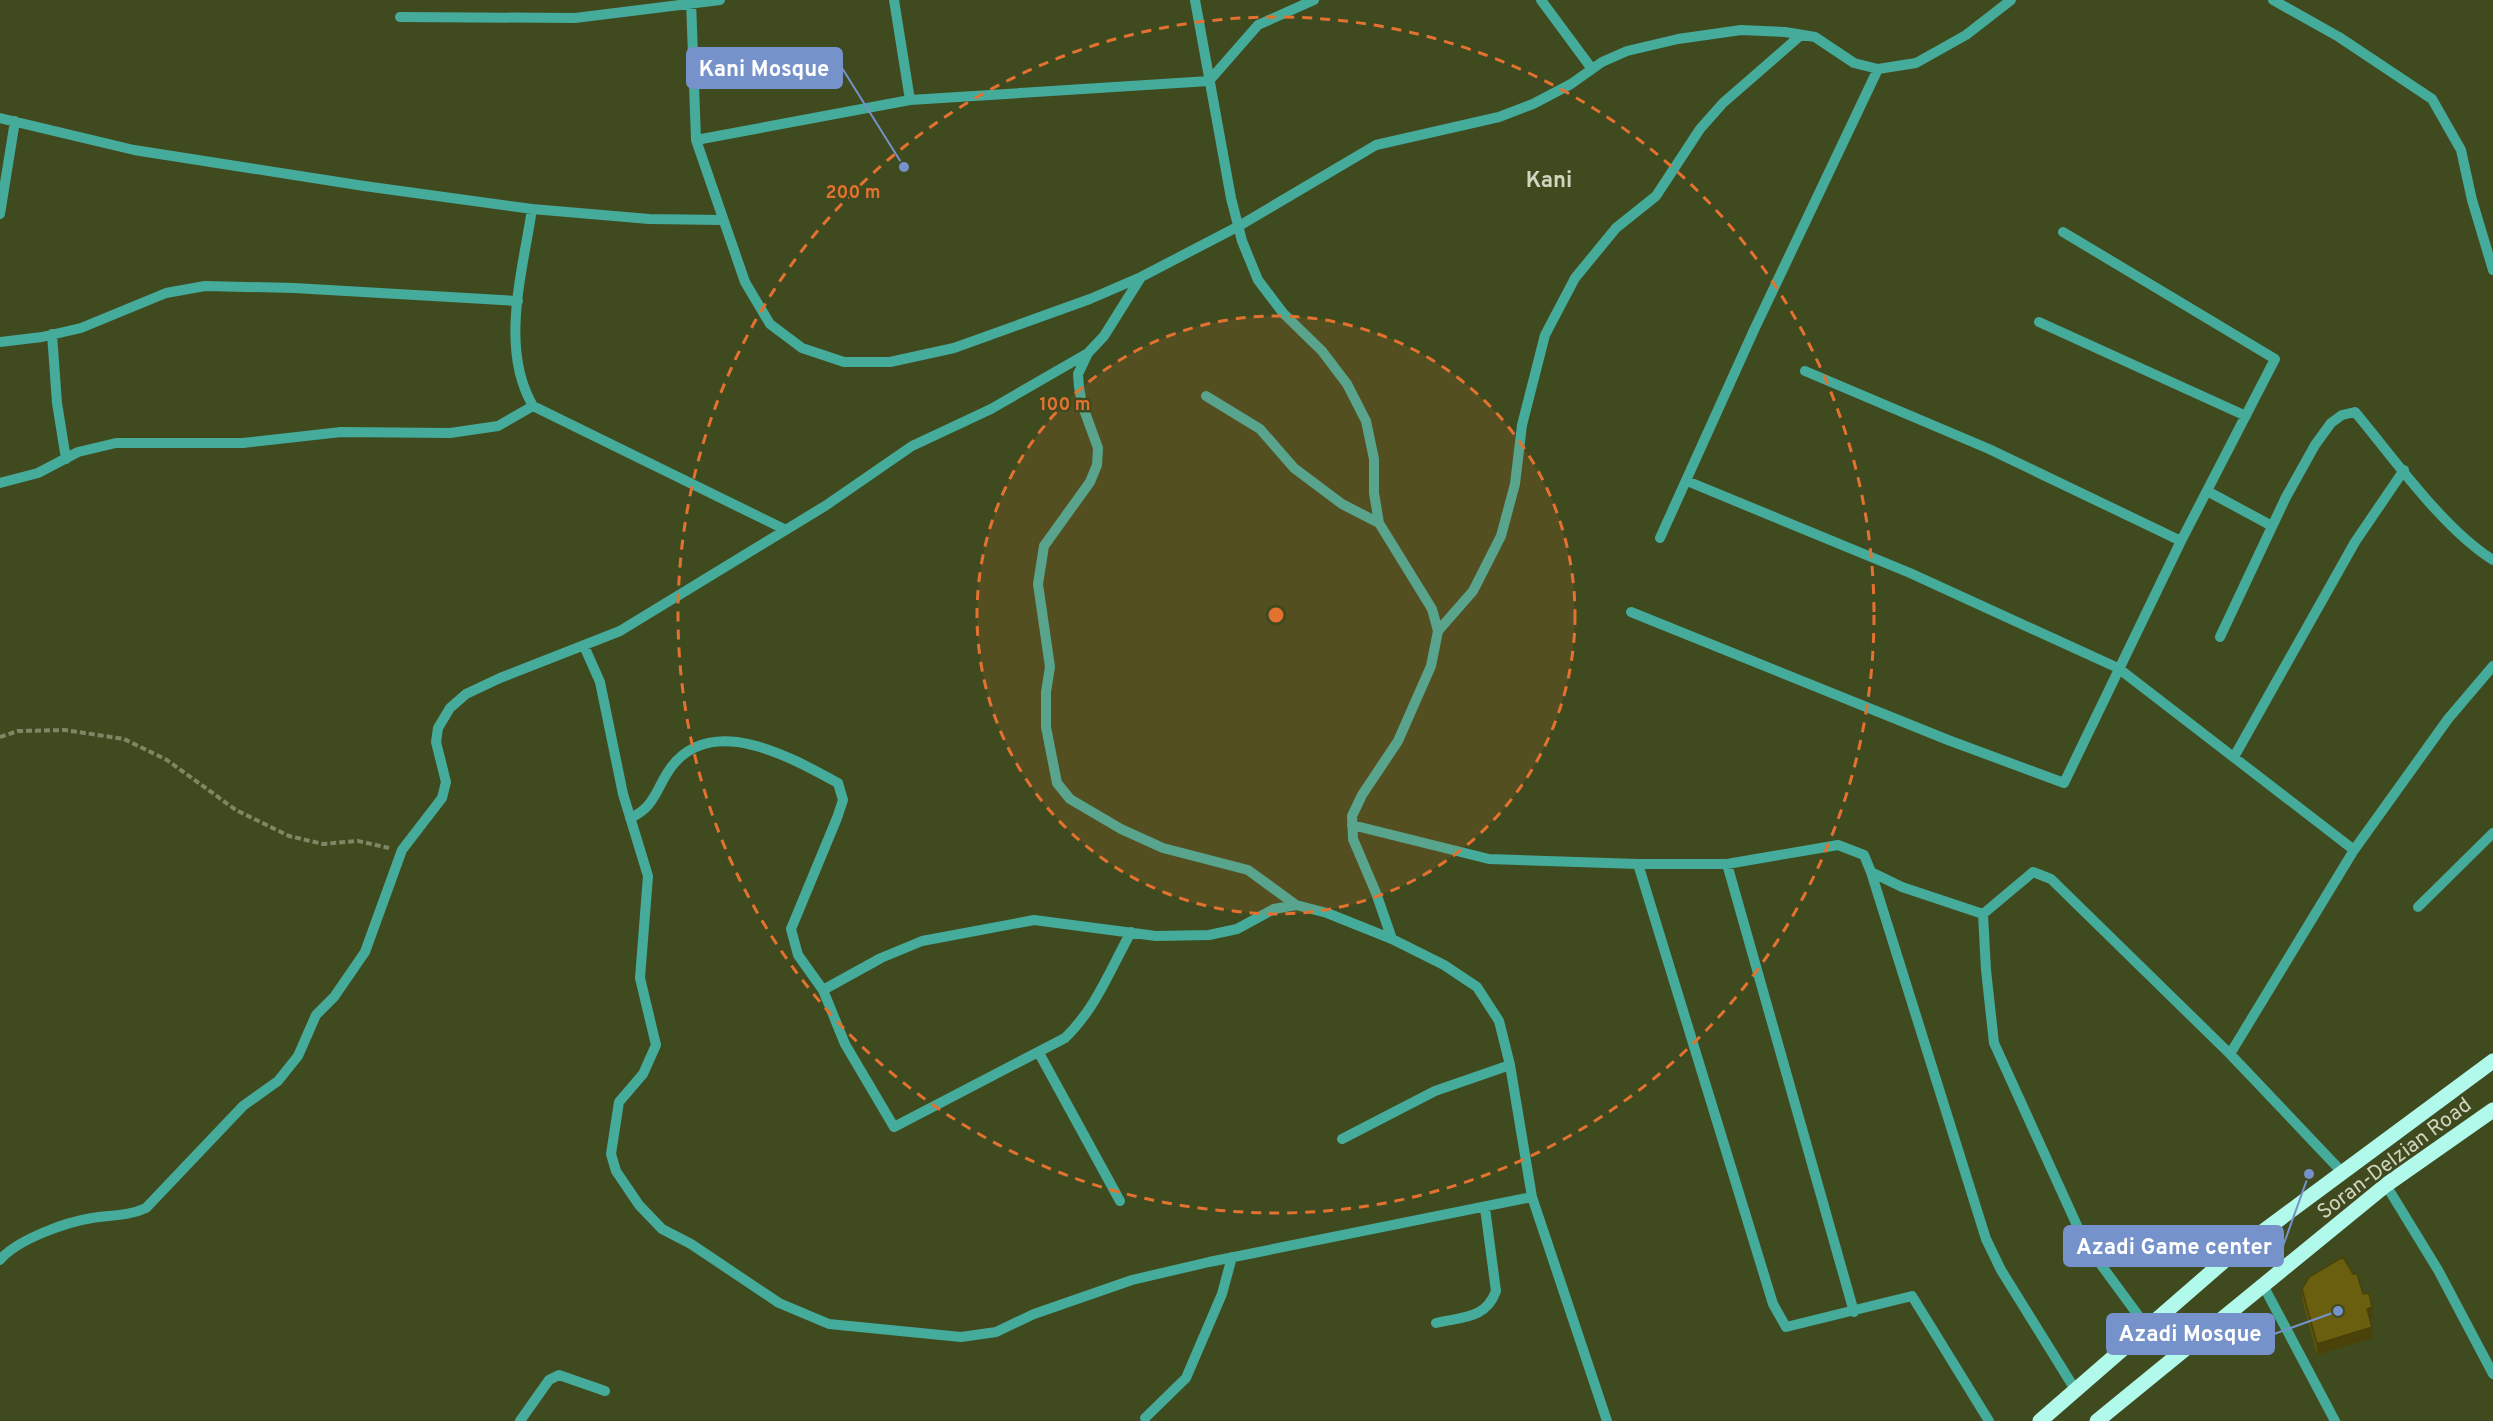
<svg xmlns="http://www.w3.org/2000/svg" width="2493" height="1421" font-family="Overpass,sans-serif">
<style>
.lines{fill:none;stroke-linecap:round;stroke-linejoin:round}
.path{stroke:#7e8764;stroke-width:4;stroke-dasharray:6 3;stroke-linecap:butt}
.minor{stroke:#45ab9a;stroke-width:10}
.major{stroke:#b1f9ea;stroke-width:15}
.wall{fill:#5b520d}
.shaded-wall{fill:#4a420a}
.building{fill:#6a5f0f;stroke:#4a420a;stroke-width:1.5}
.ring{fill:none;stroke:#e37230;stroke-width:3;stroke-dasharray:10 8}
.labels{text-anchor:middle;stroke-width:5;stroke-linejoin:round;paint-order:stroke}
.street-label{font-size:21px;fill:#cfd6be;stroke:#404a1f}
.neighbourhood-label{font-size:22px;font-weight:bold;fill:#cfd6be;stroke:#404a1f}
.centre{fill:#e37230;stroke:#404a1f;stroke-width:3}
.ring-label{font-size:18px;text-anchor:middle;font-weight:bold;fill:#e37230;stroke:#404a1f;stroke-width:5;stroke-linejoin:round;paint-order:stroke}
.leader{fill:none;stroke:#7692cb;stroke-width:2}
.callout-dot{fill:#7692cb;stroke:#404a1f;stroke-width:2}
.callout{fill:#7692cb;stroke:#7692cb;stroke-width:2}
.callout-label{font-size:22px;text-anchor:middle;font-weight:bold;fill:#fff}
</style>
<rect width="100%" height="100%" fill="#404a1f"/>
<g class="lines">
<path class="path" d="M0 737 18 731 65 730 124 739 167 760 236 810 289 836 323 844 358 841 389 848"/>
<path class="minor" d="M691 0 696 140 745 282 770 324 802 348 844 362H890L954 348 1090 299 1141 277 1239 226 1376 145 1499 117 1533 104 1571 84 1602 62 1627 51 1678 39 1741 30 1785 32 1815 37 1854 63 1878 69 1916 63 1966 35 2011 0
M894 0 910 100
M1195 0 1231 198 1242 241 1258 280 1283 313 1322 351 1347 384 1366 421 1374 459V493L1379 523 1432 609 1438 631 1431 666 1398 741 1362 795 1352 816 1353 839 1376 893 1392 939
M1541 0 1592 69
M2273 0 2339 37 2432 99 2461 150 2472 200 2493 270
M400 17 575 18 720 0
M0 118 134 150 364 186 532 209 649 219 722 220
M696 140 910 100 1209 81 1258 25 1314 0
M532 209C523 271 499 348 533 406L786 530
M0 214 15 121
M2039 322 2246 416
M52 334 57 403 66 459
M0 342 42 337 81 328 166 293 205 286 294 288 518 301
M1088 353 1078 374 1079 387 1082 404 1098 448 1097 465 1090 482 1044 546 1038 584 1050 667 1046 692V727L1057 783 1070 799 1121 829 1163 848 1248 870 1296 905
M1805 371 1989 449 2181 541
M1206 396 1260 429 1294 468 1342 504 1379 523
M1687 481 1910 573 2118 668 2354 850
M0 483 38 473 78 452 116 443H243L341 432 450 433 498 426 533 406
M2207 491 2272 526
M1660 538 1754 330 1878 69
M1631 612 1948 740 2064 783 2181 541 2275 359 2063 232
M1438 631 1473 591 1501 536 1515 484 1522 425 1545 335 1575 278 1616 228 1656 196 1700 129 1723 103 1801 35
M2220 637 2286 497 2315 445 2331 423 2342 415 2355 412C2393 457 2443 529 2493 560
M584 646 600 682 623 794 648 876 640 978 656 1045 643 1074 619 1102 611 1154 616 1171 639 1205 662 1229 691 1244 779 1303 829 1324 961 1337 996 1332 1034 1314 1132 1280 1209 1262 1532 1197
M2234 757 2355 542 2404 470
M630 818C656 807 656 787 672 766 714 713 792 758 838 783L843 800 837 818 791 929 798 955 823 990 845 1044 894 1127 1065 1038C1096 1008 1110 970 1131 932
M1352 825 1489 859 1638 864H1727L1838 845 1864 855 1871 872 1902 887 1983 914 2033 872 2051 879 2230 1054 2342 1172
M1638 864 1773 1304 1786 1327 1912 1296 1989 1421
M1727 864 1854 1312
M1871 872 1986 1239 2001 1270 2076 1391
M2418 907 2493 833
M1983 914 1986 970 1994 1043 2085 1243 2146 1326
M823 990 881 958 922 941 1034 920 1156 936 1209 935 1237 929 1274 909 1296 905 1327 913 1392 939 1444 965 1477 987 1499 1021 1510 1065 1532 1197 1607 1421
M1039 1053 1120 1201
M2230 1054 2354 850 2448 719 2493 666
M1342 1139 1435 1091 1510 1065
M2386 1185 2438 1270 2493 1374
M0 1260C16 1240 66 1222 92 1218 110 1215 129 1216 146 1208L243 1106 278 1081 298 1056 316 1015 334 997 365 952 402 850 442 798 446 782 436 742 438 728 450 708 466 694 500 678 620 631 825 506 912 446 991 409 1088 353 1104 336 1141 277
M2264 1287 2335 1421
M1436 1323C1462 1317 1486 1319 1496 1291L1485 1208
M1145 1418 1186 1378 1222 1294 1232 1257
M520 1421 549 1380 559 1375 605 1391"/>
<path class="major" d="M2040 1421 2231 1255 2493 1061
M2097 1421 2386 1185 2493 1110"/>
</g>
<path class="wall" d="M2302 1289 2363 1294 2372 1318 2370 1319 2372 1338 2317 1355 2302 1300Z"/>
<path class="shaded-wall" d="M2372 1307V1318L2367 1320V1309Z
M2372 1327V1338L2317 1355V1344Z"/>
<path class="building" d="M2343 1257 2353 1274H2357L2363 1294 2369 1293 2372 1307 2367 1309 2372 1327 2317 1344 2302 1289 2309 1277Z"/>
<circle cx="1276" cy="615" r="299" fill="#e37230" fill-opacity=".12"/>
<g class="ring">
<circle cx="1276" cy="615" r="299"/>
<circle cx="1276" cy="615" r="598"/>
</g>
<g class="labels">
<g class="street-label">
<text transform="translate(2394 1158) rotate(-37)" y="7">Soran-Delzian Road</text>
</g>
<g class="neighbourhood-label">
<text x="1549" y="187">Kani</text>
</g>
</g>
<circle cx="1276" cy="615" r="9" class="centre"/>
<g class="ring-label">
<text x="853" y="198">200 m</text>
<text x="1065" y="410">100 m</text>
</g>
<path class="leader" d="M904 167L842 68M2309 1174L2283 1246M2338 1311L2274 1334"/>
<g class="callout-dot">
<circle cx="904" cy="167" r="6"/>
<circle cx="2309" cy="1174" r="6"/>
<circle cx="2338" cy="1311" r="6"/>
</g>
<g class="callout">
<rect x="687" y="48" width="155" height="40" rx="6"/>
<rect x="2064" y="1226" width="219" height="40" rx="6"/>
<rect x="2107" y="1314" width="167" height="40" rx="6"/>
</g>
<g class="callout-label">
<text x="764" y="76">Kani Mosque</text>
<text x="2174" y="1254">Azadi Game center</text>
<text x="2190" y="1341">Azadi Mosque</text>
</g>
</svg>
